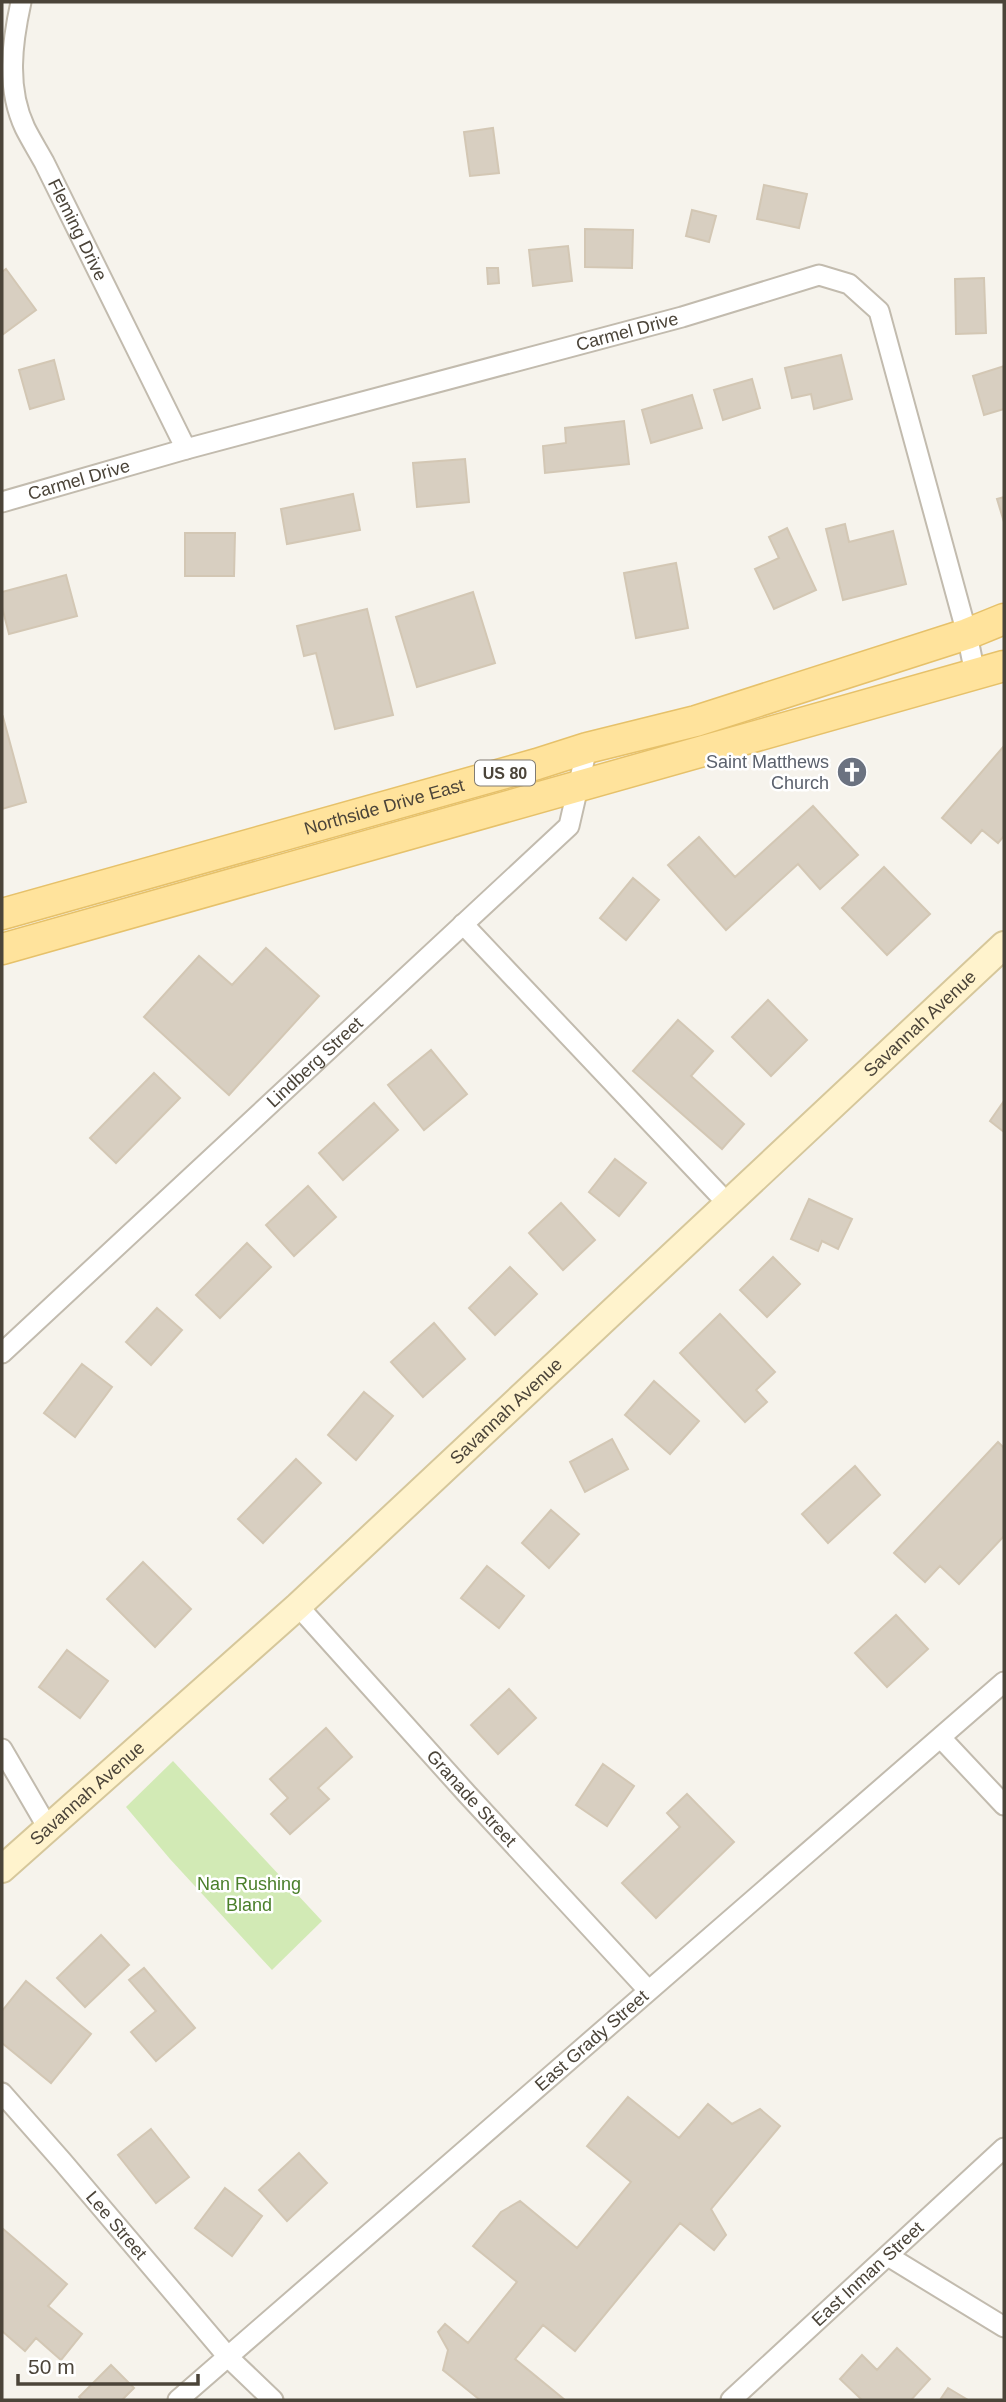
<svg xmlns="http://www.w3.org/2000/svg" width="1006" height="2402" font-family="Helvetica,sans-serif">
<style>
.green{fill:#d2eab5}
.building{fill:#d8cfc1;stroke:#d3c7b4;stroke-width:2}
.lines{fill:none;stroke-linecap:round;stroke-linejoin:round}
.street-casing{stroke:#c2bbae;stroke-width:23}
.secondary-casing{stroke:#d6c79b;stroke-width:30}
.primary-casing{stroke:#e6c16a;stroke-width:33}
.street{stroke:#fff;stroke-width:19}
.secondary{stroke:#fff3cd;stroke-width:26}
.primary{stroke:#ffe39c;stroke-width:30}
.labels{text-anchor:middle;stroke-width:5;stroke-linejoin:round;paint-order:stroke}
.shield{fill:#fff;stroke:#817c74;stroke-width:2}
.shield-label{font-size:16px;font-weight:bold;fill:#4b4439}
.street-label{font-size:18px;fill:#4b4439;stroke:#fff}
.worship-label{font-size:18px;fill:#5b616d;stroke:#fff;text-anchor:end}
.park-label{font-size:18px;fill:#4a7f2a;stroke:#fff}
</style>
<rect width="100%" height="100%" fill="#f6f3ec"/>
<path class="green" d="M173 1761 322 1921 272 1970 170 1859 126 1807Z"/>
<path class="building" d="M493 128 499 173 470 176 464 132Z
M764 185 807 194 799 228 757 219Z
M692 210 716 216 709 242 686 236Z
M585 229 633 230 632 268 585 267Z
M568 246 572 281 533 286 529 250Z
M487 268H498L499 283 488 284Z
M6 269 36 310 2 335V272Z
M984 278 986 333 956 334 955 279Z
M841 355 852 399 814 409 811 394 792 398 785 368Z
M54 360 64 399 30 409 19 370Z
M1004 366V409L984 415 973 376Z
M752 379 760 408 723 420 714 390Z
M692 395 702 428 651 443 642 410Z
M624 421 629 464 545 473 543 446 566 443 565 428Z
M465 459 469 502 417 507 413 463Z
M353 494 360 530 287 544 281 509Z
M1004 497V522L997 499Z
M845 524 849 542 893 531 906 584 843 600 826 529Z
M787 528 816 590 774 609 755 569 779 558 769 537Z
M185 533H235L234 576H185Z
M676 563 688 628 636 638 624 573Z
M66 575 77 616 9 634 2 607V592Z
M473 592 495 663 417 687 396 617Z
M367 609 393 715 335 729 316 653 304 656 297 626Z
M3 717 26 802 2 809V718Z
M1004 746V836L998 843 982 830 971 843 942 818Z
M813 806 858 855 820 889 798 864 726 930 668 865 699 837 735 877Z
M884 867 930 914 887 955 842 908Z
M633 878 659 900 626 940 600 918Z
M266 948 319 996 229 1095 144 1017 199 956 232 985Z
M768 1000 807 1040 771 1076 732 1037Z
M678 1020 713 1051 691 1076 744 1124 722 1149 633 1071Z
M431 1050 467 1094 424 1130 388 1085Z
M154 1073 180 1098 116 1163 90 1138Z
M1004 1101V1132L990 1121Z
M374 1103 398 1130 343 1180 319 1153Z
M615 1159 646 1183 619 1216 589 1192Z
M308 1186 336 1217 294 1256 266 1225Z
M809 1199 852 1219 838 1249 822 1241 818 1251 791 1239Z
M561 1203 595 1240 563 1270 529 1233Z
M247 1243 271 1267 220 1318 196 1295Z
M773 1257 800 1284 767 1317 740 1290Z
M510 1267 537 1294 495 1335 469 1308Z
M157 1308 182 1330 151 1365 126 1342Z
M720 1314 775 1372 756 1390 767 1402 745 1422 680 1353Z
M434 1323 465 1359 423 1397 391 1362Z
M82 1364 112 1387 75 1437 44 1413Z
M654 1381 699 1421 670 1454 625 1415Z
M364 1392 393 1416 356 1460 328 1435Z
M612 1439 628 1469 585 1492 570 1462Z
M998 1442 1004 1448V1536L959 1584 940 1566 925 1582 894 1553Z
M296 1459 321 1483 263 1543 238 1519Z
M855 1466 880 1495 828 1543 802 1514Z
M551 1510 579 1534 549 1568 522 1543Z
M143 1562 191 1609 155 1647 107 1599Z
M487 1566 524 1596 499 1628 461 1598Z
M896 1615 928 1649 887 1687 855 1653Z
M67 1650 108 1681 80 1718 39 1687Z
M509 1689 536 1718 498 1754 471 1725Z
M326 1728 352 1757 318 1788 329 1799 290 1834 271 1814 288 1798 270 1779Z
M603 1764 634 1786 607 1826 576 1805Z
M687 1794 734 1842 656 1918 622 1883 680 1827 667 1813Z
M101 1935 129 1965 85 2007 57 1978Z
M144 1968 195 2028 156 2061 131 2032 156 2011 129 1980Z
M26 1981 91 2034 51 2083 2 2043V2011Z
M628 2097 679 2138 708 2104 732 2124 760 2109 780 2126 711 2209 726 2235 714 2250 680 2223 575 2351 543 2325 515 2359 565 2400H480L443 2370 448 2350 438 2332 445 2324 468 2343 517 2282 473 2246 501 2212 520 2201 577 2248 631 2182 587 2146Z
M151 2129 189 2177 156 2203 118 2155Z
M299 2153 327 2183 287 2221 259 2190Z
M225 2188 262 2216 232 2256 195 2228Z
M2 2228 67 2284 48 2306 82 2334 61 2360 36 2338 25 2351 2 2331Z
M897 2348 930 2379 911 2400H862L840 2379 862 2355 877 2370Z
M111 2365 134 2388 122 2400H82L79 2397Z
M948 2388 968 2400H940Z"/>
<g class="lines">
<g class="street-casing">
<g id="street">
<path id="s1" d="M21 2C12 43 6 88 25 128 31 140 38 151 44 162L186 449"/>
<path id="s2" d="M2 502 186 449 682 317 819 275 849 284 879 311 967 634 975 674"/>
<path d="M463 924 728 1204"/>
<path id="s3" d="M2 1353 569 826 587 748"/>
<path id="s4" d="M298 1606 467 1794 648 1990"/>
<path d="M941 1738 1004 1805"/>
<path d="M2 1749 48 1828"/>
<path id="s5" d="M2 2093 62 2161 229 2358 273 2400"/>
<path d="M888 2256 1004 2327"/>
<path id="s6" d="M178 2400 1004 1682"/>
<path id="s7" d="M731 2400 1004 2148"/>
</g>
</g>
<g class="secondary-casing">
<g id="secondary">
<path id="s8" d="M2 1869 298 1606 1004 945"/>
</g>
</g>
<g class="primary-casing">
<g id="primary">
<path id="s9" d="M2 914 537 764 587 748 696 721 967 634 1004 619"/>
<path d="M2 949 1004 666"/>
</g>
</g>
<use href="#street" class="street"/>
<use href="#secondary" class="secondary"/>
<use href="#primary" class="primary"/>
</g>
<defs>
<g id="church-disc" transform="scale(1.575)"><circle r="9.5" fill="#6b7280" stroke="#fff"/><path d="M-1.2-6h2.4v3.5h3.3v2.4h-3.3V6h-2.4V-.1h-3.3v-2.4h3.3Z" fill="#fff"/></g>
</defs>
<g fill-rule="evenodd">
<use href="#church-disc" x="852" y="772"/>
</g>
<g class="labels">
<rect class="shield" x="475" y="760.5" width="60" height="25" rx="5"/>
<g class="shield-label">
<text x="505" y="779">US 80</text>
</g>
<g class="street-label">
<text dy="6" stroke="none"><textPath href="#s1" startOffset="243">Fleming Drive</textPath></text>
<text dy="6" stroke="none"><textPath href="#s2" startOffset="648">Carmel Drive</textPath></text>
<text dy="6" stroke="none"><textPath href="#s2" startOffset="80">Carmel Drive</textPath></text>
<text dy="6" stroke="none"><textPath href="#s9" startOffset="397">Northside Drive East</textPath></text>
<text dy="6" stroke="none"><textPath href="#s8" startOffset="1248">Savannah Avenue</textPath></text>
<text dy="6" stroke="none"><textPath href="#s3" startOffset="427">Lindberg Street</textPath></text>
<text dy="6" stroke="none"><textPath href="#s8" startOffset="681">Savannah Avenue</textPath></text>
<text dy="6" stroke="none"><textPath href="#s8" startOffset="114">Savannah Avenue</textPath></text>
<text dy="6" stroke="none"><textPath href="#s4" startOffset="259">Granade Street</textPath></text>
<text dy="6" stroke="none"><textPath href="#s6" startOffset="548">East Grady Street</textPath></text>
<text dy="6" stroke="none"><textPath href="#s5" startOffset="175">Lee Street</textPath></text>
<text dy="6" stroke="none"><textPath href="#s7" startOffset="186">East Inman Street</textPath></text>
</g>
<g class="worship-label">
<text x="829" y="768">Saint Matthews<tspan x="829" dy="21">Church</tspan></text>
</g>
<g class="park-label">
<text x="249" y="1890">Nan Rushing<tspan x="249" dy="21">Bland</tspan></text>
</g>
</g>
<rect width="1006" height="2402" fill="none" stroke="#4b4439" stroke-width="7"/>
<path d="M18 2374v10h180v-10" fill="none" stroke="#4b4439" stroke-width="3.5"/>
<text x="28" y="2374" font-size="21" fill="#4b4439" stroke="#ffffff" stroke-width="5" paint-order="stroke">50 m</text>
</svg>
